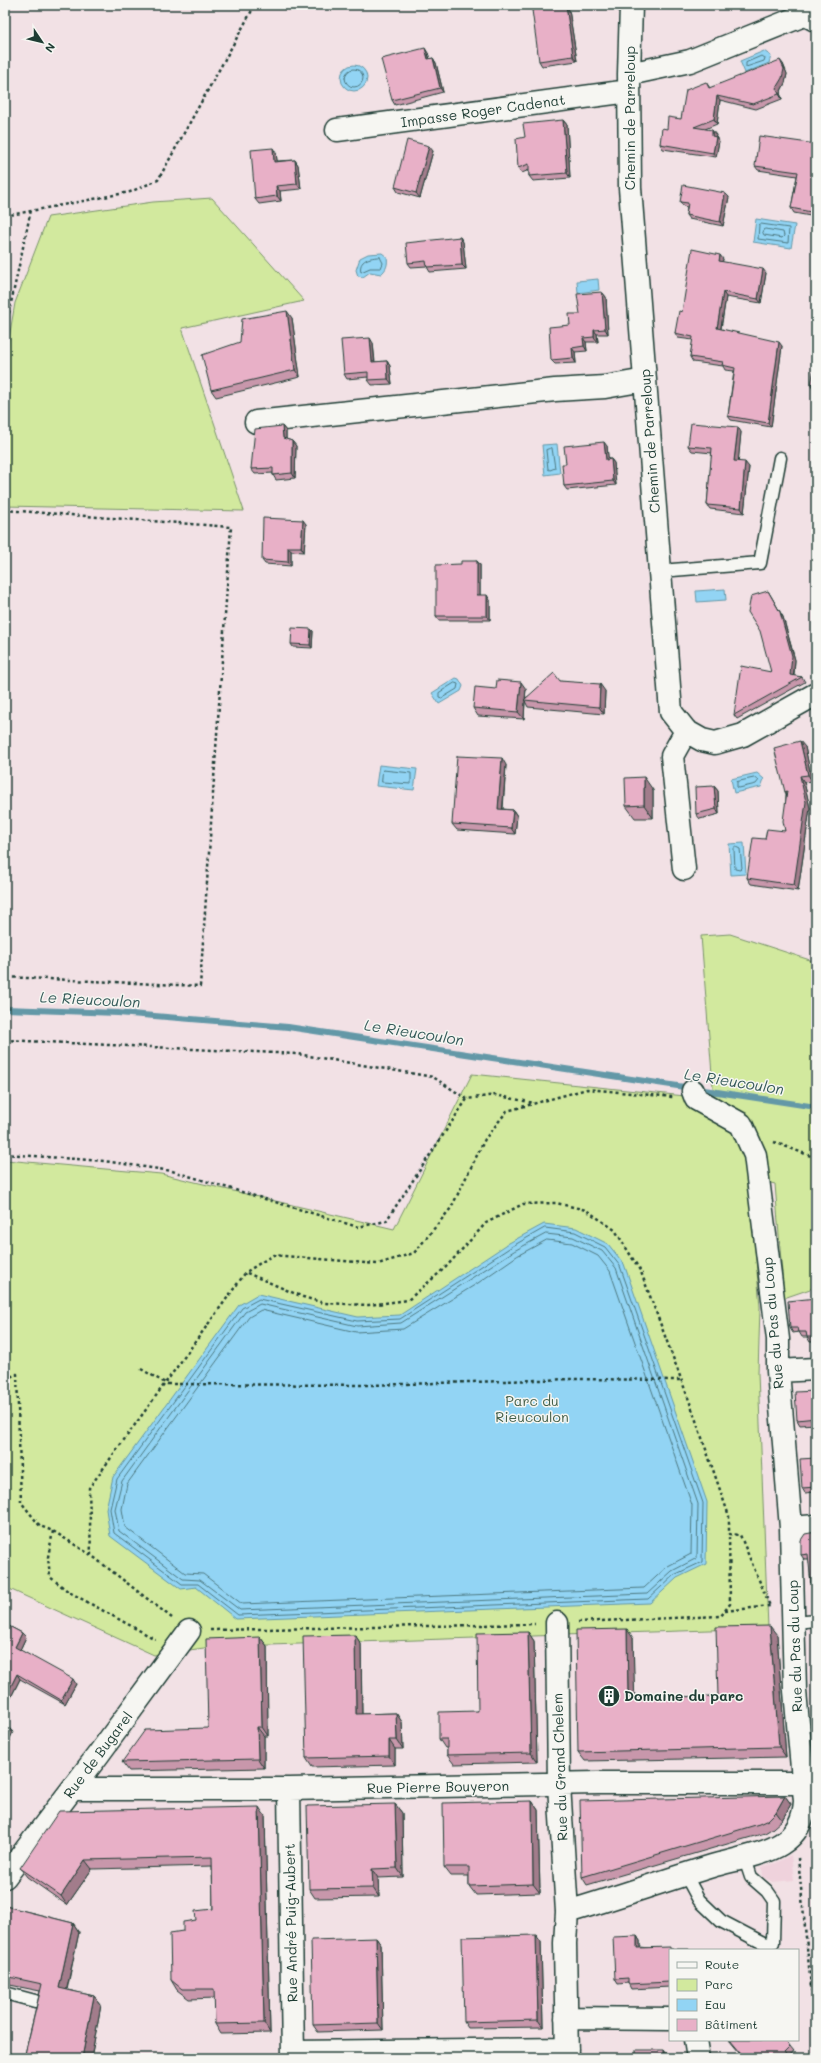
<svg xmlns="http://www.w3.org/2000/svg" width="821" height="2063" font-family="Mali,sans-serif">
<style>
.built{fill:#efd2dc}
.green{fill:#d2e99e;stroke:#789369}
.water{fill:#92d4f4;stroke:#6498a7}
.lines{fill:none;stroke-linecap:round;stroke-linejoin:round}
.shore{stroke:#4d7981;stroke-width:1}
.stream{stroke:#6498a7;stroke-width:6}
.lane-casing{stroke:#1f3d34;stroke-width:15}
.street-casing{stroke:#1f3d34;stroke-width:25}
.path{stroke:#1f3d34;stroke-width:2.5;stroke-dasharray:3 3;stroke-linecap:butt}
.lane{stroke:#f6f6f2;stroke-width:12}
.street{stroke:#f6f6f2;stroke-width:22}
.wall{fill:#c897ab;stroke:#1f3d34}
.shaded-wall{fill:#a27b8b;stroke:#1f3d34}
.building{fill:#e8b0c7;stroke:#1f3d34}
.labels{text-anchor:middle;stroke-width:3;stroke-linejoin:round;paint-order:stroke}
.street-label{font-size:14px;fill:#1f3d34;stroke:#f6f6f2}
.park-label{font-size:14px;fill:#435f49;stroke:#f6f6f2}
.poi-label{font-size:14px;font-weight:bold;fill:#1f3d34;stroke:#f6f6f2;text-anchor:start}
.water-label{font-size:15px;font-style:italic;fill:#365b5a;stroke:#f6f6f2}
</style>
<rect width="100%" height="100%" fill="#f2e1e5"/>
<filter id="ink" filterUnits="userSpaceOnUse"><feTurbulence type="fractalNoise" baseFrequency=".025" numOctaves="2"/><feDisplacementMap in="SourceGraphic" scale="8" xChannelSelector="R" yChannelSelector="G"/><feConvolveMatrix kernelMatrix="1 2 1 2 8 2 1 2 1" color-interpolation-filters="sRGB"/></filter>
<g filter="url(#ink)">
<path class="built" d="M791 1855 794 1880 773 1882 763 1877 762 1867 776 1863Z"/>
<path class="green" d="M212 198 304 301 182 328 244 511 5 506V362L15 303 48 217 153 202Z
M730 934 816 962V1287L784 1298 775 1184 767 1182 746 1140 760 1307 758 1373 768 1628 211 1647 154 1655 5 1587V1160L161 1174 394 1229 472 1074 714 1099 701 936Z"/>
<path class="water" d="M764 51 771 56 769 63 745 73 740 61Z
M341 78a13 13 0 1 1 26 0a13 13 0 1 1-26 0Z
M756 219 795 225 791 248 753 242Z
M382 253 387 257C388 264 387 269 381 274L370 272 363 277 358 276 356 270 360 258 368 254Z
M598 279 599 290 578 293 577 281Z
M557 444 560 473 545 475 542 445Z
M725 589 726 600 697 602 696 591Z
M456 678 459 679 463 686 461 691 439 704 432 693Z
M379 765 417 769 414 790 376 786Z
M757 773 764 779 761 787 734 793 731 779Z
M744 843 746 874 731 875 729 844Z
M544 1224 576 1228 608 1244 624 1264 707 1502 706 1564 677 1578 650 1603 236 1619 196 1587 181 1589 110 1536 106 1509 113 1477 239 1305 258 1294 358 1317 400 1315 509 1243Z"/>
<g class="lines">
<path class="shore" d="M762 56 765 58 764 61 746 67V63Z
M345 78a9 9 0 1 1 18 0a9 9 0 1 1-18 0Z
M761 224 789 228 788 243 758 239 759 225Z
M765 229 783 232 784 236 782 238 764 235 763 233Z
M380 257 383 263 381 268H370L361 272C358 260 370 257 380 257Z
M552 448 555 468 550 470 548 469 546 450Z
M455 683 458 684 457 689 442 698 439 697V693Z
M383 770 411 773V784L382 782Z
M755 778 759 780 756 784 739 788 737 787V782Z
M736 847 740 849 742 868 740 870 735 869 734 849Z
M545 1228 575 1232 605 1247 620 1266 703 1503 702 1562 674 1575 648 1599 238 1615 198 1584H182L114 1533 110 1509 117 1479 242 1308 259 1299 357 1321 400 1319 511 1247Z
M546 1234 573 1237 602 1251 616 1268 698 1504 697 1558 672 1571 647 1594 240 1610 200 1580 183 1579 119 1531 115 1509 122 1481 245 1312 260 1304 357 1326 401 1323 514 1251Z
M547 1240 572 1243 598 1256 610 1271 692 1505 691 1554 668 1566 644 1588 242 1604 203 1574 185 1573 125 1527 122 1509 127 1484 249 1317 261 1310 356 1332 403 1329 478 1283 517 1256Z"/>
<path class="stream" d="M5 1009 118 1013 288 1027 816 1107"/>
<g class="lane-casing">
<path id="lane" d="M799 17 816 26
M660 571 760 563 780 458
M795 1622 816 1620
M685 1874 699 1900 721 1921 765 1944 773 1942 774 1901 767 1891 751 1877 744 1856
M5 1993 35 2001"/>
</g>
<g class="street-casing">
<path id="street" d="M631 5 629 74 630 188 671 712 686 731 702 740 715 743 743 735 816 694
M629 74 690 61 799 17 816 8
M337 130 629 91
M256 422 555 390 605 387 645 380
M684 869 672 756 686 731
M778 1371 816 1369
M791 1528 816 1526
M557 1623 559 1785 567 1912
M72 1789H289L598 1783H816
M289 1789 293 2058
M5 1877 98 1755 189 1631
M566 2018 670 2019
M695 2040 698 2058
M293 2052 567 2049
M567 2058 565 1943 567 1912C615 1898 663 1881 712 1866 732 1860 764 1855 781 1844 797 1834 804 1819 805 1801L795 1691 791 1528 778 1371V1339L755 1155 741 1124 696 1099 693 1091"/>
</g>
<path class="path" d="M5 216 130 192 158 180 255 5
M5 331 31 210
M5 510 231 527 200 986 5 977
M5 1040 297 1054 433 1077 467 1099
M774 1142 816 1158
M5 1154 104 1161 172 1171 358 1227 386 1221 467 1099 495 1095 534 1103
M247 1273 303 1297 324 1303 369 1305 408 1300 446 1267 486 1223 523 1204 556 1203 586 1210 615 1230 641 1272 690 1403 729 1516V1534L740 1535 770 1606
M141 1369 167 1384 370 1385 572 1379 681 1380
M5 1379 17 1374 21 1502 40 1526 53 1531 91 1555
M53 1531 48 1557 50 1577 69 1592 155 1639
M725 1611 770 1606
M172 1618 91 1555 89 1488 246 1272 273 1255 378 1264 414 1253 451 1208 485 1139 507 1111 587 1089 673 1097
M578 1622 721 1616 730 1604 729 1534
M210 1630 535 1624
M798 1858 816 2036
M815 2058 816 2057"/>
<use href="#lane" class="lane"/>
<use href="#street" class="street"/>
</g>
<path class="wall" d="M569 10 577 61 542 66 539 61Z
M428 53 430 59 433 58 436 63 443 92 395 105 392 100Z
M783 64 787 74 785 83 780 93 782 99 756 109 720 100 717 124 705 129 716 135 715 137 719 141 716 157 663 149 660 144 667 129 681 119 706 82 710 88Z
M563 120 567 125 570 178 533 181 529 176V170L522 173 518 168Z
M816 144V217L794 213 791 208 797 176 758 170 755 166Z
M433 151 420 198 398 192 395 187Z
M276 153 277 161 295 160 298 165 301 189 280 191 281 201 259 204 255 199Z
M725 193 729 197 723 226 689 219 686 215 687 207 683 206 680 202Z
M460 237 463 242 466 269 430 272 427 267V266L411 267 408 263Z
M723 259 722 262 766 273 761 303 726 297 721 329 782 346 771 427 731 420 728 416 734 371 725 370 723 366 693 362 690 357 693 340 678 338 675 333 682 312Z
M602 292 606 297 608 334H597L598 342H586L587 351 575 352 576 363 555 364 551 360 570 325 580 314Z
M292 318 300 377 216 397 211 390 240 342Z
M373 343 375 362 387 361 390 366 392 384 372 385 368 380V377L347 379 344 374Z
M816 361V390H814L811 386Z
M282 426 286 431V439L292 441 296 446 295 478 276 480 273 475V473L255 474 251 469Z
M741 432 738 461 749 467 744 513 710 509 707 505 712 453 692 451 688 446Z
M607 446 608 459H611L614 463 616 485 567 490 564 486 566 464Z
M306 524 304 552 291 551V566L265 564 262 560Z
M477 561 480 565V595L490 600V620H439L436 616 461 564Z
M768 591 783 617 795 660 794 676 802 677 805 682 737 719 734 715 771 672Z
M313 631 312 648 293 647 291 644Z
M560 681 605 691 604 714 528 707 525 701 524 719 478 716 473 708 496 689H526L525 698Z
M805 747 812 781 804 782 810 808 798 891 751 884 747 878 765 839 785 831 786 794 785 792Z
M506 765 503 809 513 810 517 816 515 834 457 830 452 824Z
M714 786 718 791 719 814 700 819 696 814Z
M653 790V818H635L626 806Z
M816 1298V1342H810L807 1337H802L799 1332 793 1333 790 1328Z
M816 1391V1424L800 1425 797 1420Z
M816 1458V1492L805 1493 802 1488Z
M816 1532V1587H815L811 1583 809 1559H804L801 1555Z
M5 1624 22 1633 26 1637 20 1650 76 1684 65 1704 20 1679 5 1709Z
M528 1632 534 1641 537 1762 454 1764 447 1755V1748H445L439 1739 478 1711Z
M355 1635 361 1644 362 1714 396 1713 402 1722 403 1749H395V1765L312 1767 306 1758Z
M777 1635 786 1757 585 1761 578 1752 633 1638 634 1698 718 1696Z
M260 1637 267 1646 268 1736H264V1768L129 1771 122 1762 208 1728Z
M785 1796 791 1804 782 1820 773 1828 765 1833 587 1885 582 1877Z
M532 1801 538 1810 540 1893 476 1895 469 1886V1876H451L444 1867Z
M395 1804 402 1813 403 1877 378 1878 379 1897 315 1898 309 1889Z
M265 1816 270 2033 221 2034 215 2024V1998L189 1999 177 1990 171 1980 183 1931 196 1920 213 1909 212 1866 92 1869 67 1905 27 1877 20 1868Z
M5 1906 73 1923 79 1932 67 1990 94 1996 101 2005 91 2058H28L25 2054 40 1991 5 1984Z
M637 1936 640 1941V1947L670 1950V1987L631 1989 628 1983 618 1984 615 1979Z
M376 1938 381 1945 383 2030 318 2032 313 2025Z
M541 1942 543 2027 468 2028 464 2022Z
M729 2040H785L794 2051 787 2056 789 2058H744Z"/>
<path class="shaded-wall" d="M566 5 569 10 577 61 573 56Z
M425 48 428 53 431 64 428 59Z
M433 58 436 63 443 92 440 88Z
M780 60 783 64 787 74 785 83 780 93 782 99 779 94 776 88Z
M717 96 720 100 717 124 714 119Z
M563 120 567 125 570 178 567 173Z
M712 130 716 135 715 141 712 136Z
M716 137 719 141 716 157 713 153Z
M429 146 433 151 420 198 416 193Z
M273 148 276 153 278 167 274 162Z
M295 160 298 165 301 189 297 184Z
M276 186 280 191 281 201 277 196Z
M725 193 729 197 723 226 720 222Z
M460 237 463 242 466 269 462 265Z
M720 255 723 259 722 266 719 261Z
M763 269 766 273 761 303 758 299Z
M602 292 606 297 608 334 605 329Z
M723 292 726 297 720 333 717 328Z
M287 311 292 318 300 377 295 370Z
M594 330 597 334 598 342 594 337Z
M370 338 373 343 375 367 372 362Z
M583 338 586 342 587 351 584 346Z
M779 342 782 346 771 427 768 423Z
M572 348 575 352 576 363 573 358Z
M387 361 390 366 392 384 388 379Z
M282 426 286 431V443L283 438Z
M738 427 741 432 738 465 734 461Z
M292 441 296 446 295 478 292 473Z
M604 442 607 446 609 464 606 460Z
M611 459 614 463 616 485 613 481Z
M745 462 749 467 744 513 741 508Z
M303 520 306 524 304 552 301 547Z
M288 547 291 551V566L288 562Z
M477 561 480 565V599L477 595Z
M768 591 783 617 795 660 793 680 790 675Z
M487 595 490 600V620L487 616Z
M311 629 313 631 312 648 310 645Z
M521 682 526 689 525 700H524L525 701 524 719 518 712Z
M600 684 605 691 604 714 599 707Z
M800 741 805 747 812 781 808 775Z
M502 758 506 765 502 815 498 809Z
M800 776 804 782 810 808 798 891 794 885Z
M644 777 653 790V818L644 805Z
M714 786 718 791 719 814 716 809Z
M513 810 517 816 515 834 511 828Z
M770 1626 777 1635 786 1757 779 1747Z
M627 1629 633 1638 635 1707 628 1698Z
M528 1632 534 1641 537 1762 531 1753Z
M22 1633 26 1637 19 1652 15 1647Z
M355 1635 361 1644 362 1723 356 1714Z
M260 1637 267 1646 268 1736 262 1727Z
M17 1674 20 1679 5 1709V1698Z
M73 1679 76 1684 65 1704 61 1700Z
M396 1713 402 1722 403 1749 397 1740Z
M257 1727 264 1736V1768L258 1759Z
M9 1728 13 1732 5 1750V1738Z
M389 1740 395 1749V1765L389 1756Z
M785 1796 791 1804 782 1820 776 1812Z
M532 1801 538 1810 540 1893 533 1884Z
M395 1804 402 1813 403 1877 397 1868Z
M259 1807 265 1816 270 2033 264 2023Z
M85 1860 92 1869 67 1905 61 1896Z
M372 1869 378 1878 379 1897 373 1888Z
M73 1923 79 1932 65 1997 59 1988Z
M536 1935 541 1942 543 2027 538 2020Z
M637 1936 640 1941V1952L637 1948Z
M376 1938 381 1945 383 2030 378 2023Z
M94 1996 101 2005 91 2058H82Z
M663 2050 666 2054V2058H663Z"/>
<path class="building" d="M566 5 573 56 539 61 532 10Z
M425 48 428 59 433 58 440 88 392 100 381 59Z
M780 60 784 69 782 78 776 88 779 94 753 104 717 96 714 119 694 127 712 130V136L716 137 713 153 660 144 662 128 667 129 668 117 681 119 686 90 706 82 709 88Z
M563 120 567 173 529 176V164L518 168 516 139 525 137 523 124Z
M759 136 816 144V213L791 208 798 172 755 166Z
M407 140 429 146 416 193 395 187Z
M273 148 274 162 295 160 297 184 276 186 277 196 255 199 251 150Z
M683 185 725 193 720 222 686 215 688 203 680 202Z
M460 237 462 265 427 267 426 261 408 263 406 243Z
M692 249 720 255 719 261 763 269 758 299 723 292 717 328 779 342 768 423 728 416 735 368 722 365 723 362 690 357 693 337 675 333 679 311 682 312Z
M602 292 605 329 594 330V337L583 338 584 346 572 348 573 358 551 360 549 327 570 325 569 314H580L577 294Z
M287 311 295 370 211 390 202 355 240 342 242 319Z
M370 338 372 362 387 361 388 379 368 380V372L344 374 341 340Z
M815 361H816V386H811Z
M691 423 738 427 734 461 745 462 741 508 707 505 712 448 688 446Z
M282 426 283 438 292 441V473L273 475V468L251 469 255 429Z
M604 442 606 460 611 459 613 481 564 486 562 464H566L564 446Z
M263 518 303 520 301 547H288V562L262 560Z
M461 561H477V595H487V616H436V565L461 564Z
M768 591 780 612 792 656 790 675 802 677 734 715 741 666 771 672 760 631 748 612 751 596Z
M292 628 311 629 310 645 291 644Z
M554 673 560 681 600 684 599 707 524 700Z
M497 680 521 682 518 712 473 708 475 687 496 689Z
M800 741 808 775 800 776 806 802 794 885 747 878 753 838 765 839 767 829 785 831 783 821 787 791 785 792 774 748Z
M457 756 502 758 498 809 513 810 511 828 452 824Z
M644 777V805L626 806 625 778Z
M714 786 716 809 696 814 695 787Z
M816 1298V1337H807L806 1332H799L798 1328H790L788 1301Z
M816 1391V1418L797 1420 795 1392Z
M816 1458V1487L802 1488 800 1459Z
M816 1532V1582L811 1583 808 1554 801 1555V1540L805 1534Z
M5 1624 22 1633 15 1647 73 1679 61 1700 17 1674 5 1698Z
M770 1626 779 1747 578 1752 576 1630 627 1629 628 1698 718 1696 716 1627Z
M528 1632 531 1753 447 1755V1739H439V1712L478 1711 477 1633Z
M355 1635 356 1714 396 1713 397 1740H389V1756L306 1758 303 1636Z
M260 1637 262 1727H257L258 1759 122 1762 145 1730 208 1728 206 1639Z
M5 1726 9 1728 5 1738Z
M785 1796 776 1812 768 1820 759 1824 582 1877 580 1801Z
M532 1801 533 1884 469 1886V1867H444L443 1803Z
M395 1804 397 1868 372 1869 373 1888 309 1889 307 1806Z
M259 1807 264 2023 215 2024 214 1989H182L171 1980 170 1933 183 1931V1922L196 1920 195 1911 213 1909 212 1857 85 1860 61 1896 20 1868 59 1811Z
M5 1906 73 1923 59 1988 94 1996 82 2058H44L25 2054 42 1984 5 1976Z
M812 1916H816V1937H814Z
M536 1935 538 2020 464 2022 462 1937Z
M637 1936V1948L670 1947V1949H689V1950H670V1982L628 1984V1978L615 1979 613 1937Z
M376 1938 378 2023 313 2025 311 1940Z
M730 2040H785L790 2046 784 2052 789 2058H745Z
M636 2050H663V2058H636Z"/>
</g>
<defs>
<g id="building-disc" transform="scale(1.15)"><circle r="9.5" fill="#1f3d34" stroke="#f6f6f2"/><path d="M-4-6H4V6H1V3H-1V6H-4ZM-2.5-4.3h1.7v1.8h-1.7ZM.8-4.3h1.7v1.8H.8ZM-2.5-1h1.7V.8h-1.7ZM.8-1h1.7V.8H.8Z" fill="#fff"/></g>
</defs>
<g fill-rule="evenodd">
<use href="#building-disc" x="609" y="1696"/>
</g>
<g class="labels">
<g class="street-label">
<text transform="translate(483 111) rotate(-8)" y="5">Impasse Roger Cadenat</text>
<text transform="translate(630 118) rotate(-90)" y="5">Chemin de Parreloup</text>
<text transform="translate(650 441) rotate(-94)" y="5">Chemin de Parreloup</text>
<text transform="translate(773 1323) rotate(-95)" y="5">Rue du Pas du Loup</text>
<text transform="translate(795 1646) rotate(-92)" y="5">Rue du Pas du Loup</text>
<text transform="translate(98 1755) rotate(-53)" y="5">Rue de Bugarel</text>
<text transform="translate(560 1767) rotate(-92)" y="5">Rue du Grand Chelem</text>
<text transform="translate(438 1787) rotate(-1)" y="5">Rue Pierre Bouyeron</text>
<text transform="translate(291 1923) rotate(-91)" y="5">Rue André Puig-Aubert</text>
</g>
<g class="park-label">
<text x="532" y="1406">Parc du<tspan x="532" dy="16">Rieucoulon</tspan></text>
</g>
<g class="poi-label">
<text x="624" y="1701">Domaine du parc</text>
</g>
<g class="water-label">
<text transform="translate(90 1000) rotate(3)" y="5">Le Rieucoulon</text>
<text transform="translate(414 1033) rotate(9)" y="5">Le Rieucoulon</text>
<text transform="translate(734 1082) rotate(9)" y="5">Le Rieucoulon</text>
</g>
</g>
<rect width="821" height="2063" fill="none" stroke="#f6f6f2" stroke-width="20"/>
<rect x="10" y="10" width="801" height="2043" fill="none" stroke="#1f3d34" stroke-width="1.5" filter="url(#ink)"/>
<rect x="669" y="1949" width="130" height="92" fill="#f6f6f2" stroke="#a0aca6"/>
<rect x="677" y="1962" width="20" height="6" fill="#f6f6f2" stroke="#a0aca6"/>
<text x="705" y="1969" font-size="12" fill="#1f3d34">Route</text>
<rect x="677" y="1979" width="20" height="12" fill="#d2e99e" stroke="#a0aca6"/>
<text x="705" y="1989" font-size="12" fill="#1f3d34">Parc</text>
<rect x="677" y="1999" width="20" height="12" fill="#92d4f4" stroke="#a0aca6"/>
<text x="705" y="2009" font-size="12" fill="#1f3d34">Eau</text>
<rect x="677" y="2019" width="20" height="12" fill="#e8b0c7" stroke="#a0aca6"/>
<text x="705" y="2029" font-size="12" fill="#1f3d34">Bâtiment</text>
<g transform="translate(42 42) rotate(125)" stroke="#f6f6f2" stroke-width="3" paint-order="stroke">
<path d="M0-3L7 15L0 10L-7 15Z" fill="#1f3d34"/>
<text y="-6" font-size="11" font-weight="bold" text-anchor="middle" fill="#1f3d34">N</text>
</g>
</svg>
